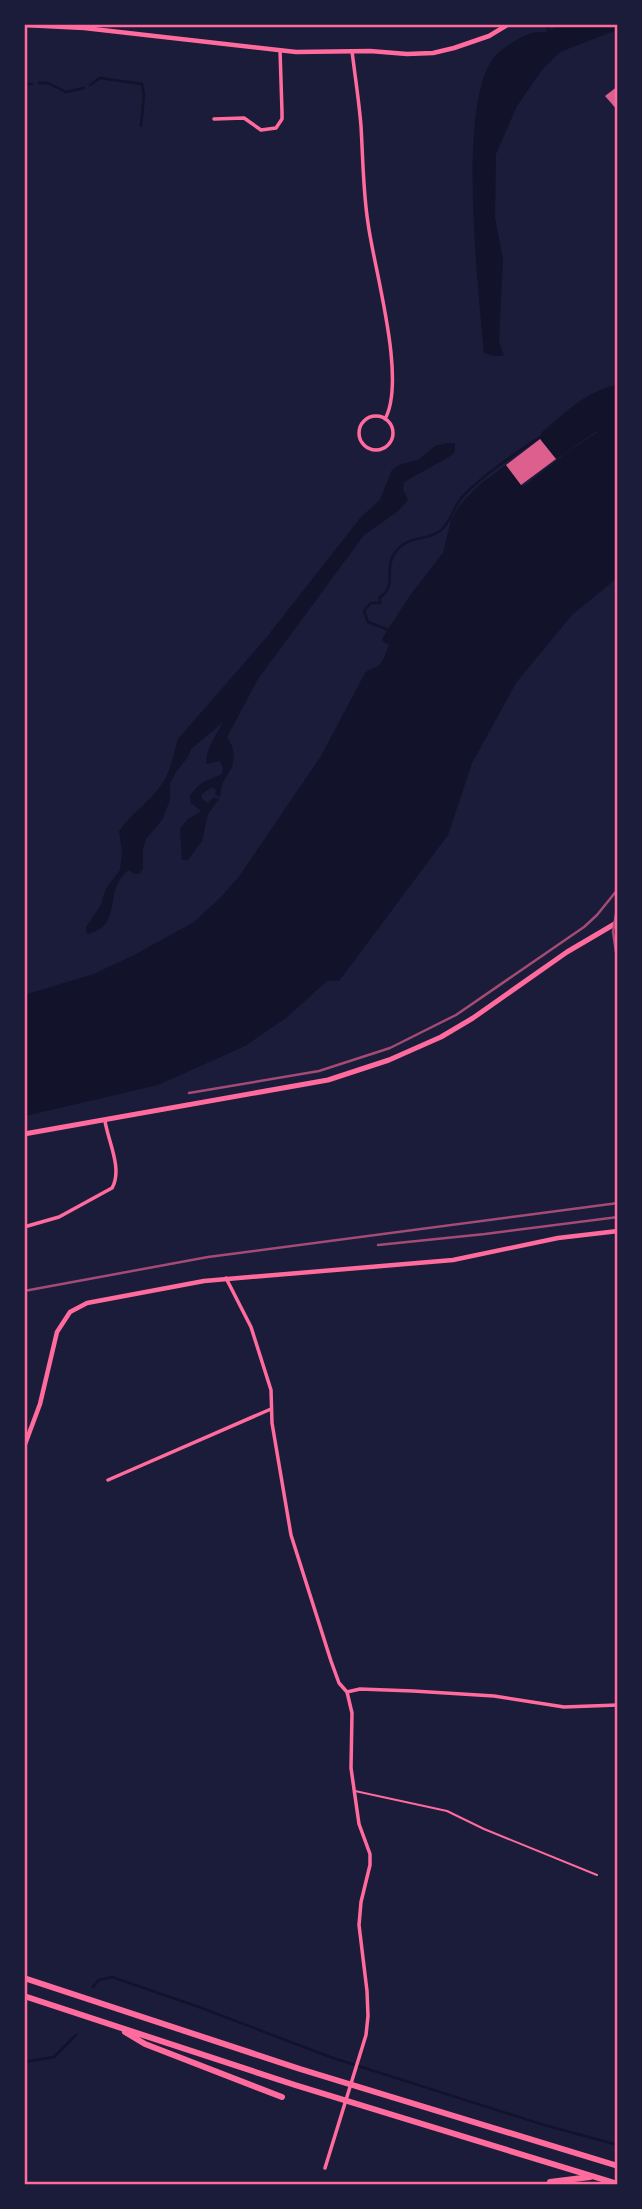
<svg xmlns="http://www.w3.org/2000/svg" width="642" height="2209" font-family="Karla,sans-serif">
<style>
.water{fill:#12122b}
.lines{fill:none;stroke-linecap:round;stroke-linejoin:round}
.stream{stroke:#12122b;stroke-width:2.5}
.building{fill:#dd5f8e}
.service{stroke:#ff6b9d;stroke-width:2}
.minor{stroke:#ff6b9d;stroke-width:3.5}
.tertiary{stroke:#ff6b9d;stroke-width:4.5}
.primary{stroke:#ff6b9d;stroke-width:5}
.motorway{stroke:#ff6b9d;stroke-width:6}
.rail{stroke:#a44b75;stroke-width:2.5}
.neatline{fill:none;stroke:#ff6b9d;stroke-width:2.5}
</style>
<rect width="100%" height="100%" fill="#1b1b3a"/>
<path class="water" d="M558 25H617V30L560 52 542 70 517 106 496 154 495 217 503 260 499 341 504 356H493L484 353C479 293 455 95 497 54 504 47 520 37 529 34 543 29 542 37 558 25Z
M617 385V578L572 615 516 683 472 763 448 835 339 981H327L286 1018 245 1046 158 1085 25 1116 24 995 94 974 138 953 194 922 219 899 238 878 321 756 365 673C370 668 374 669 379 665 384 661 386 651 389 645L383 642 382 639 411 594 443 553 451 520 460 505 480 484 506 465 523 487 566 453 598 432 597 431 556 459 540 439 543 436 541 433C565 413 586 391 617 385Z
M447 443H455V452L452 455 404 482 403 489 408 500 397 512 364 535 258 679 227 737 232 746 234 756 232 767 222 784 220 797 215 795 216 790 212 787 202 794V799L208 803 214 797 219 799 208 814 202 841 188 860H182L180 829 188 819 201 811 191 803 190 796C201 780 206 782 222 774L223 768 220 761 206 764C206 747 216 736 223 722L191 749 188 757 176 772 170 783V800L162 820 146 839 143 849V869L139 874H134L129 870C102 889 125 926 87 934L86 927 101 905 105 890 120 870 122 853 119 831C132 812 152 801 164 781 172 767 173 754 178 739L266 638 361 517 380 500 392 470 399 465 418 460 435 446Z"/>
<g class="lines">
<path class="stream" d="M546 24 550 34
M39 83H48L66 92 84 88
M24 84H32
M90 85 100 78 142 84 144 95 141 126
M391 631 368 622 364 611 371 603H380V597C397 587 384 569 394 554 407 534 425 542 440 531 451 523 454 505 464 495 488 471 518 452 546 433
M93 1987 99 1980 112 1977 199 2007 330 2057 544 2125 618 2145
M24 2062 54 2057 76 2035"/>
</g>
<path class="building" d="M618 86V111L605 96Z
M540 439 556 459 521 485 506 465Z"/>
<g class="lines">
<path class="service" d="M355 1791 447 1811 484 1829 597 1875"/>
<path class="minor" d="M352 51C355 76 359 101 361 126 363 159 363 191 368 223 374 269 407 379 385 419
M214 119 244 118 261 130 276 128 282 119V112L280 50
M359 433a17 17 0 1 1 34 0a17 17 0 1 1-34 0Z
M24 1227 59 1217 112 1188C123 1169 108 1141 105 1121
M226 1278 251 1327 271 1390 272 1423 291 1535 331 1661 339 1683 347 1692 352 1713 351 1768 359 1824 370 1854V1865L361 1902 359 1925 367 1991 368 2016 366 2035 325 2168
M108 1480 271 1409
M347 1692 360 1689 413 1691 494 1696 564 1707 618 1705"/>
<path class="tertiary" d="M24 25 84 28 296 52 370 51 407 54 433 53 454 48 489 36 509 24
M24 1447 40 1404 57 1332 70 1312 87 1303 204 1281 453 1260 558 1238 618 1231"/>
<path class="primary" d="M24 1134 328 1080 389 1060 441 1037 473 1018 567 952 618 922"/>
<path class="motorway" d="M24 1978 300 2069 618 2166
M24 1996 295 2085 618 2184
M125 2032 145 2044 282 2097
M550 2182 590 2177"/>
<path class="rail" d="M618 902 613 932 618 965
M189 1093 319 1071 390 1048 456 1015 584 927 597 915 618 889
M378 1245 485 1234 618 1217
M24 1291 208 1257 618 1203"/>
</g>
<rect width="642" height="2209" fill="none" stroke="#1b1b3a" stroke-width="52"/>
<rect x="26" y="26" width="590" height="2157" class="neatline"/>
</svg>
